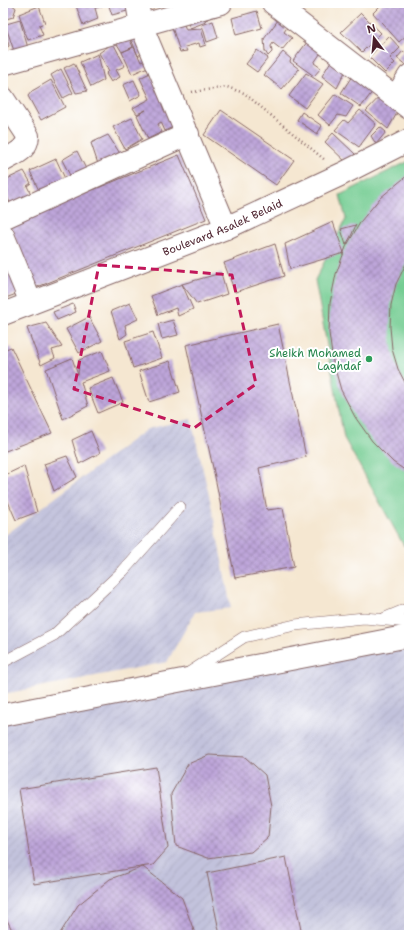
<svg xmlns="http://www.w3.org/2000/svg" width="412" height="938" font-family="'Shantell Sans',sans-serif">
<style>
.industrial{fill:url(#industrial-furrows)}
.green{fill:#73cc92;stroke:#5e765e}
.building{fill:url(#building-cross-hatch)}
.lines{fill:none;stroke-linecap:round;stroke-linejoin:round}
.service-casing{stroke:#866565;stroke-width:12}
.minor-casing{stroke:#866565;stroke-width:24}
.path{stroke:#866565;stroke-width:2.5;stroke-dasharray:1 3;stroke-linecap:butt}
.service{stroke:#fff;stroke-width:11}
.minor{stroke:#fff;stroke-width:22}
.marked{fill:none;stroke:#c2185b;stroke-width:3;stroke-dasharray:8 5;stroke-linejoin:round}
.leisure-dot{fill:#2e9e5b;stroke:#fff;stroke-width:1.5}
.labels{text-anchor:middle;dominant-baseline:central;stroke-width:4;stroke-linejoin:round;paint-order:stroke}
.street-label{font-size:11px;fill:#4a1f2b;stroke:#fff}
.leisure-label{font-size:11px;fill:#27864d;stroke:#fff;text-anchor:end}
</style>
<defs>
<pattern id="industrial-furrows" width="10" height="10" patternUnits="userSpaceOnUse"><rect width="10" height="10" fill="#c2c2dc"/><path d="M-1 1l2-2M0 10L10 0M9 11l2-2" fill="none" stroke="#a8a6bd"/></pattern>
<pattern id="building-cross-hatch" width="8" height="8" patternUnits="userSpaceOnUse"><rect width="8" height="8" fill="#bea6da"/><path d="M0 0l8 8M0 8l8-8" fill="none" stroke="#9c87b1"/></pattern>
</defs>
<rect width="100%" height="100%" fill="#fff"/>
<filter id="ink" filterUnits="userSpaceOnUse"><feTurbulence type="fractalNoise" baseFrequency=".025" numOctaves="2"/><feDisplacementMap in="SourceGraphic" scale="8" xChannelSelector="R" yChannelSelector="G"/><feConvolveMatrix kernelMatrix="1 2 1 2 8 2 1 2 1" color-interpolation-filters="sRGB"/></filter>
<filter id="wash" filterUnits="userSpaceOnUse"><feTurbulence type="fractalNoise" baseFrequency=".012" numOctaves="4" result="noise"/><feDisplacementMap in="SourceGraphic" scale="16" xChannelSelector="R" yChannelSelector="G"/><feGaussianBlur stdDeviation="0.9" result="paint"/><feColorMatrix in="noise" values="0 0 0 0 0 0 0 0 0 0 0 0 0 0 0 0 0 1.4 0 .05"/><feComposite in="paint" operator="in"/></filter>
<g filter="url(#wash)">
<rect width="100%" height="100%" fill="#f5e7d1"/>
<!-- industrial -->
<g class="industrial">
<polygon points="191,419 211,504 231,608 195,612 167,662 3,694 3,537 147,429"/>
<polygon points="409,642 409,935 3,935 3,722"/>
</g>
<!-- green -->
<polygon class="green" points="409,161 409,539 404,546 344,438 315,280 346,219 340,195"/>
<g id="blocks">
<!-- building -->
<g class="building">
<polygon points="3,3 10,3 16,8 13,17 3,20"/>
<polygon points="75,3 101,3 102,6 95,8 98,19 83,25"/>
<polygon points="108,3 129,3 131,10 112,15"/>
<polygon points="383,3 409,3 409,33 399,42 373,13"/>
<polygon points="39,6 45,23 39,25 43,35 28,40 19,14"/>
<polygon points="257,11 262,28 236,35 232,18"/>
<polygon points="361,13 381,33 362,52 341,32"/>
<polygon points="222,14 205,20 206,22 190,28 188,23"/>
<polygon points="281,16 290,23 284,32 292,38 282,50 273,43 271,46 272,52 268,56 265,51 264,39"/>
<polygon points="20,20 28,48 14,51 7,30 3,31 3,25"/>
<polygon points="213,21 218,38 207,42 202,25"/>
<polygon points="183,22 186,30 201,29 206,45 200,47 199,43 185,47 187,51 180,52 171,24"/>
<polygon points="136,30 146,50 138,56 129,34"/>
<polygon points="5,31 9,46 3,50 3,32"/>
<polygon points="128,35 133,47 122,52 115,41"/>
<polygon points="389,36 400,48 390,58 395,63 385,73 369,57"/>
<polygon points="310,38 324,55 320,54 314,63 321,68 314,76 293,61"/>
<polygon points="113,43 125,66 116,70 120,77 111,82 106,74 109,71 99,53"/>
<polygon points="134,47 141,62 147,59 150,66 132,74 122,52"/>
<polygon points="257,50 268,58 257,72 246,64"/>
<polygon points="403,51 409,56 408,67 397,58"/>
<polygon points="283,52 291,59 290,62 299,69 282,89 264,75"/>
<polygon points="98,54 104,80 91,87 80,62"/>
<polygon points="334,56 348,66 337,88 322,76"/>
<polygon points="74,63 87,91 76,93 64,68"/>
<polygon points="61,69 73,93 63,98 51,75"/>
<polygon points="150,73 177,125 165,131 161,122 158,124 162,132 148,139 137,115 146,110 137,114 133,108 150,99 140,78"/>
<polygon points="306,73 323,84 305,108 289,96"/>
<polygon points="354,73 376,87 361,107 341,93"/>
<polygon points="51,80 65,107 41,120 28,96 32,91"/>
<polygon points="134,80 141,95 130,101 123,85"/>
<polygon points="384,92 401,106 388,129 366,111"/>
<polygon points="335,94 353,106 346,117 338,115 330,125 318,115"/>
<polygon points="221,110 294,160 276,185 204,135"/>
<polygon points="360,110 376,124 359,147 335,130 344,120 348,123"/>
<polygon points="302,112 322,126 317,134 297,120"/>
<polygon points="132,118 142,139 125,149 113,127"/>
<polygon points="380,127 386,132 376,144 371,136"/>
<polygon points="333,133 355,154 347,163 325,142"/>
<polygon points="108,135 121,155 98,164 91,143"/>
<polygon points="77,151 88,173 73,181 62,160"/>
<polygon points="179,155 206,219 35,288 9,224"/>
<polygon points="56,159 67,183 41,195 30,171"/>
<polygon points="24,171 31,183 27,186 33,198 13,209 3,188 3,181"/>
<polygon points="409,174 409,258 396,284 391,305 390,327 392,349 398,369 409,390 409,473 393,462 372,441 355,417 341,390 333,362 329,333 330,303 336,274 346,247 361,221 380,198"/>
<polygon points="333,222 344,253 290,269 285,244"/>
<polygon points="356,225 351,236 346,245 341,229"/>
<polygon points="275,244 284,276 235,292 224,263"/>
<polygon points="10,267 19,293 3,299 3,269"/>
<polygon points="221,273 227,294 197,304 182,284 193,309 178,316 176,308 158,315 151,296 182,284"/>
<polygon points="130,303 138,319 125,325 127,334 120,339 111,311"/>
<polygon points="73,304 76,312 57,320 53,312"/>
<polygon points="89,317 102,341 79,353 66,329"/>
<polygon points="173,320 178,335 162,339 158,324"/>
<polygon points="46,323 62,347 52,350 55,358 41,365 27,328"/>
<polygon points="278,324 306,457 259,468 267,510 283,508 294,567 235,578 215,477 186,345"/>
<polygon points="153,332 162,358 133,368 125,341"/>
<polygon points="11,347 52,433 3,452 3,350"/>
<polygon points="102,351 110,371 81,382 88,406 63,419 46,369 72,358 78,375 79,360"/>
<polygon points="170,361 180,392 149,402 139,371"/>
<polygon points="113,378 123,402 98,413 88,388"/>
<polygon points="91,431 100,453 79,464 72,440"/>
<polygon points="67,456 77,477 54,491 44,464"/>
<polygon points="24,466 37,512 16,520 3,490 3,476"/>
<polygon points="209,755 245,757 265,775 271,806 268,837 251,852 208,858 176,846 171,794 188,764"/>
<polygon points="156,767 168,848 153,865 34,884 19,789"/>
<polygon points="286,857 302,935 220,935 207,873"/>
<polygon points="143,867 182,898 194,931 194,935 59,935 78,905 110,879"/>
<polygon points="3,912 12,930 13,935 3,935"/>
</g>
</g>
</g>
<g filter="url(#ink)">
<use href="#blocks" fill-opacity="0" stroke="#866565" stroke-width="1"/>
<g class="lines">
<defs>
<g id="service">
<polyline points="385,618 409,608"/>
<polyline points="3,662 54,635 123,571 180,507"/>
<polyline points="187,674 244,637 295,625 364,618 409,622"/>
</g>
<g id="minor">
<polyline points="137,3 141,25 226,228"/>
<polyline points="273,3 409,108"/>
<polyline points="3,64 221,3"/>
<polyline points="396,97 409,76"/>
<path d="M 3,98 L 28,136 C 27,151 14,154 3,161"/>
<polyline points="3,218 188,134"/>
<polyline points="3,235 31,303"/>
<path id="s1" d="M 3,314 L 226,228 L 342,174 L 409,140"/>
<polyline points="3,715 409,636"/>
</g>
</defs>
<!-- service casing -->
<use href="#service" class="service-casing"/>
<!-- minor casing -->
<use href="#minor" class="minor-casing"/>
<!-- path -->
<polyline class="path" points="192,92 227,87 244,93 325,160"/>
<!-- service -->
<use href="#service" class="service"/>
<!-- minor -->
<use href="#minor" class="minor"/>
</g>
</g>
<!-- marked area -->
<path class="marked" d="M 99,265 L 232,275 L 256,384 L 194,428 L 74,389 Z"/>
<!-- markers -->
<circle class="leisure-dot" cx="369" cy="359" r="4"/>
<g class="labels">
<!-- street labels -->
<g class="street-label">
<text stroke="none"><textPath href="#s1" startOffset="236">Boulevard Asalek Belaid</textPath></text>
</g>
<!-- leisure labels -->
<g class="leisure-label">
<text x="361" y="353">Sheikh Mohamed<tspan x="361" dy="13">Laghdaf</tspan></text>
</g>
</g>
<!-- margin -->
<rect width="412" height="938" fill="none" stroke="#fff" stroke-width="16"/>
<!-- north arrow -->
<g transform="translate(374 38) rotate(344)" stroke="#ffffff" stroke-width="3" paint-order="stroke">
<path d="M0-3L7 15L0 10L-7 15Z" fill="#4a1f2b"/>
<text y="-6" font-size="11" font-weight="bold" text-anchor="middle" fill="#4a1f2b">N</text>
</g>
</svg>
